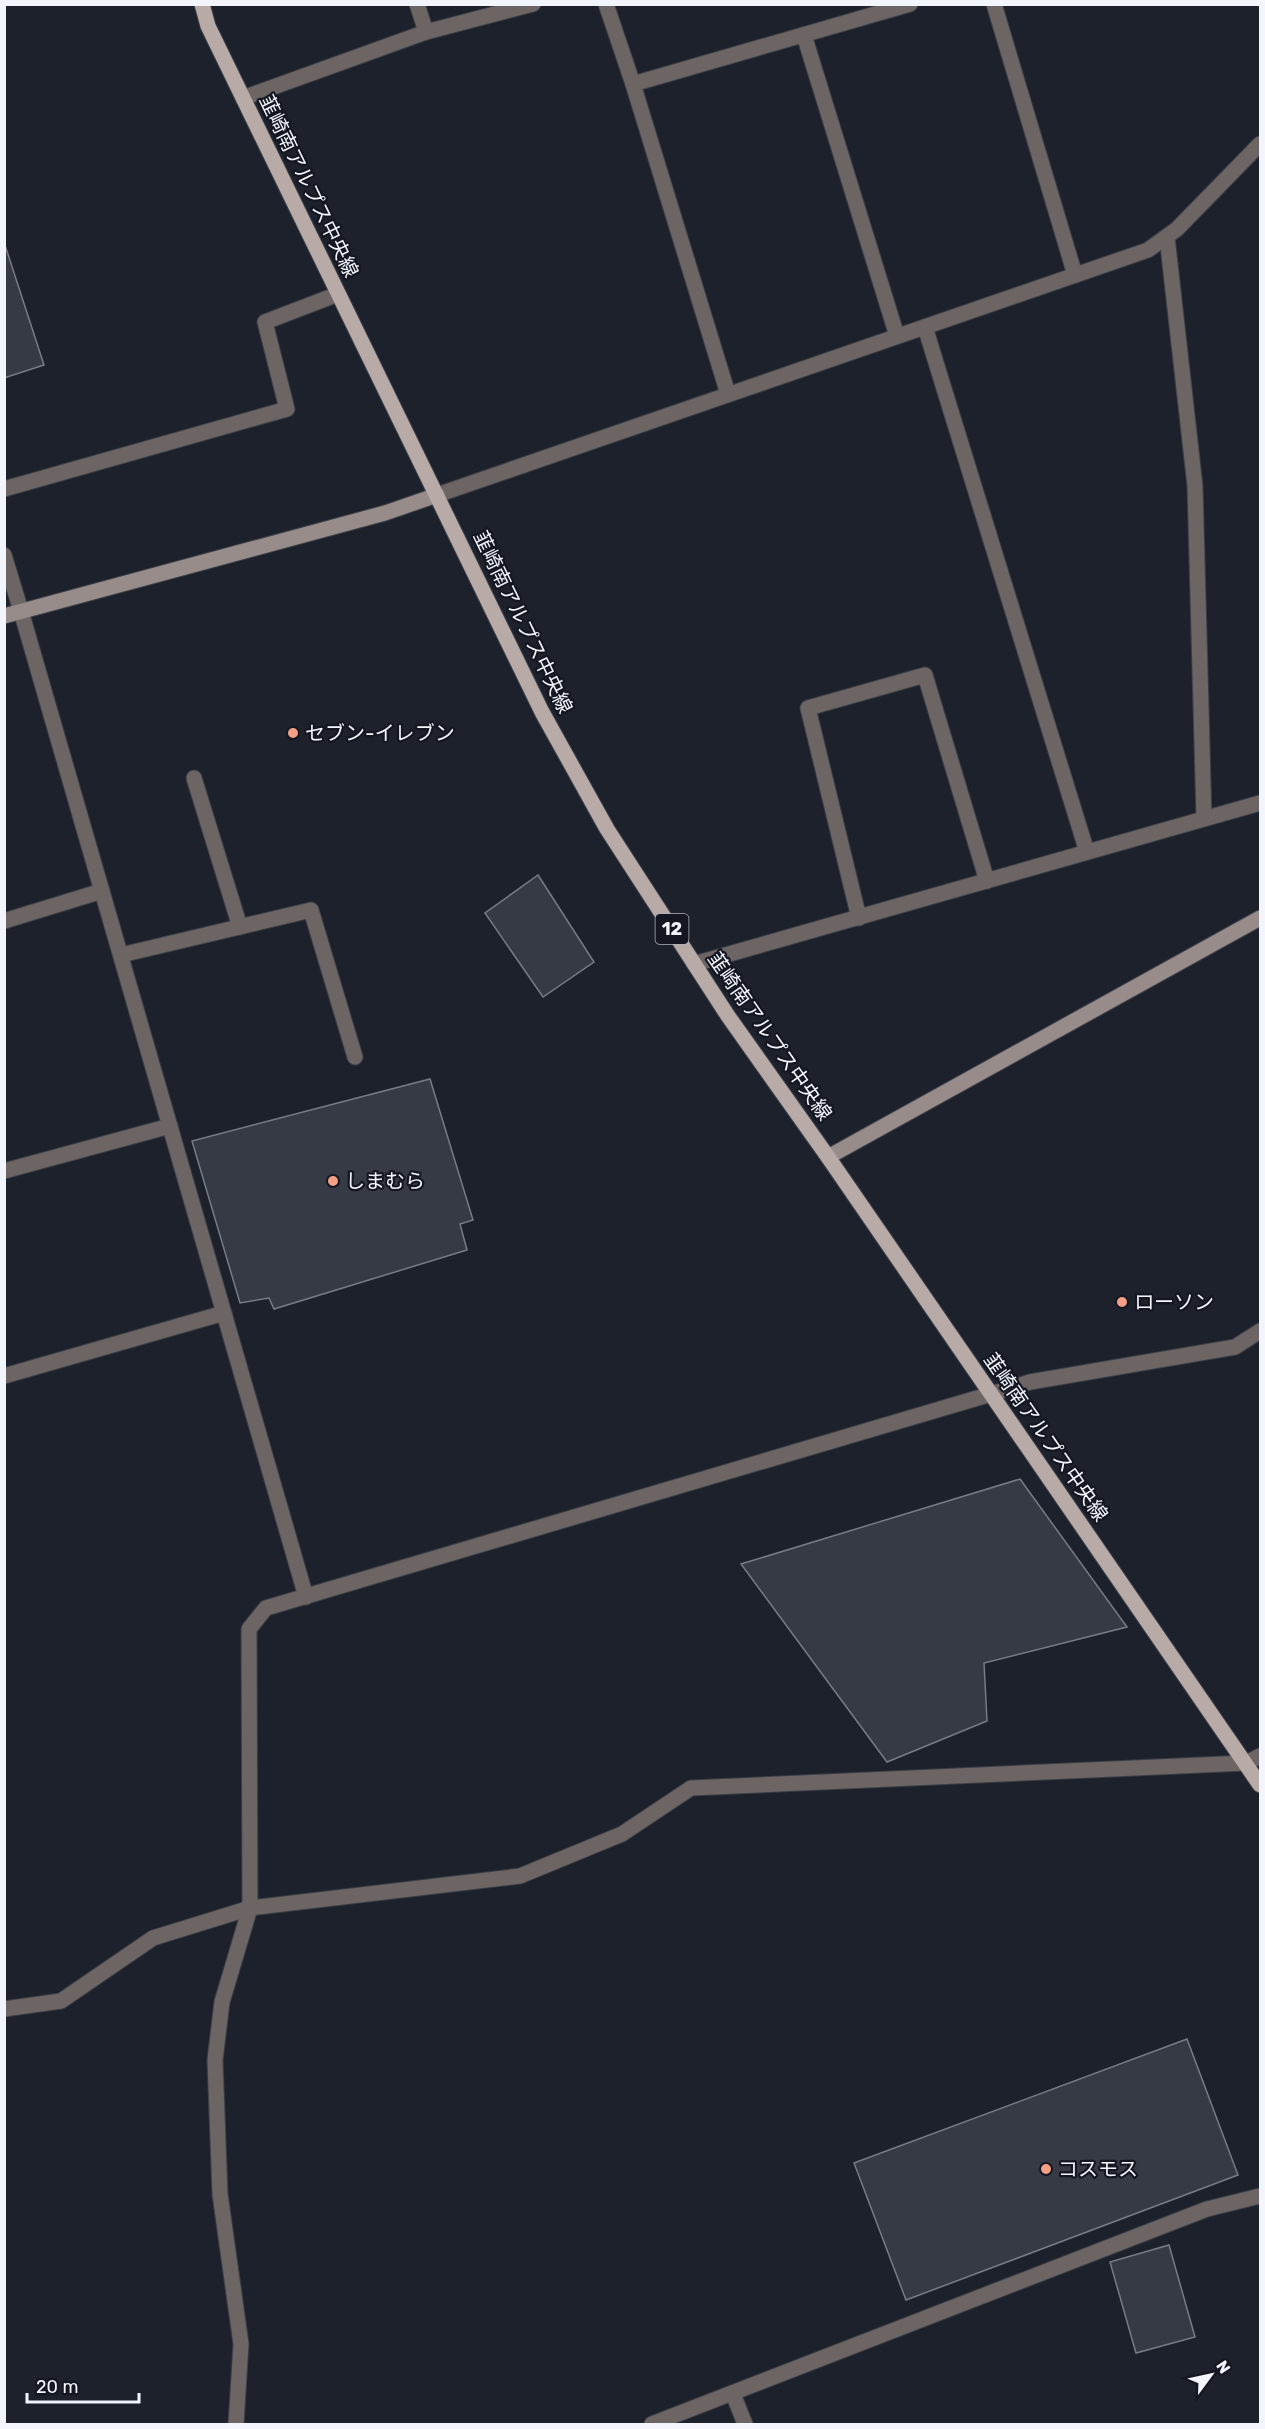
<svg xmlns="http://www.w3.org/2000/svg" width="1265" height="2429" font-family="Rubik,'Noto Sans JP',sans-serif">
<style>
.building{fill:#363a45;stroke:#777c88;stroke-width:1.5}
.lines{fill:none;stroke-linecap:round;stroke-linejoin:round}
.lane-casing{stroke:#3b3f48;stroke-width:17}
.street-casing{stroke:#3b3f48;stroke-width:17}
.secondary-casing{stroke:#3b3f48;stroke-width:17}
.primary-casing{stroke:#3b3f48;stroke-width:17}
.lane{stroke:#6c6563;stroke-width:15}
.street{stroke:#6c6563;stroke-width:15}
.secondary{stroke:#978c89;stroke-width:15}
.primary{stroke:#b8aaa6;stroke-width:15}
.poi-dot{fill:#f39f85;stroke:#141721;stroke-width:2}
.labels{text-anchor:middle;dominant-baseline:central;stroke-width:4.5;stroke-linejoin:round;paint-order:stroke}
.shield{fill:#141721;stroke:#afb2ba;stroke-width:1.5}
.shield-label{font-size:18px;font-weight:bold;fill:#f2f5fc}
.street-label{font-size:20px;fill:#f2f5fc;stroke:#141721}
.poi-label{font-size:20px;fill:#f2f5fc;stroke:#141721;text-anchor:start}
</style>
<rect width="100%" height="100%" fill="#1d212b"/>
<!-- building -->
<g class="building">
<polygon points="4,242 44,365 4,378"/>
<polygon points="538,875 594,962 543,997 485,913"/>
<polygon points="430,1079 473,1220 460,1224 467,1250 274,1309 269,1298 240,1303 192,1141"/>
<polygon points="1020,1479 1127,1627 984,1663 987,1721 887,1762 741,1564"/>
<polygon points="1187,2039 1238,2175 906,2300 854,2163"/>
<polygon points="1169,2245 1195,2337 1136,2353 1110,2262"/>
</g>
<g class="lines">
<defs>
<g id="lane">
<polyline points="606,4 633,84"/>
<polyline points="994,4 1075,275"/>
<polyline points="804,35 897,336"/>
<polyline points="1167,237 1195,486 1204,818"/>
<polyline points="925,327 1087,852"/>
<polyline points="728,394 633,84 910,4"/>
<polyline points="4,489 287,409 265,322 338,294"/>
<polyline points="4,555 21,611"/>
<polyline points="859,918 808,708 925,675 987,881"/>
<polyline points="4,921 102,891"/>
<polyline points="4,1376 224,1313"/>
<polyline points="991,1394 1030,1382 1235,1347 1260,1331"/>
<polyline points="1246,1763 1260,1756"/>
<polyline points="733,2394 745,2424"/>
</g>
<g id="street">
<polyline points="417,4 426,32 533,4"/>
<polyline points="243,98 426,32"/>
<polyline points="437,495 1148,250 1177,229 1260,144"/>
<polyline points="21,611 306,1597"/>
<polyline points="194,778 240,927"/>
<polyline points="121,955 311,910 355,1057"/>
<polyline points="694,964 1260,803"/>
<polyline points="4,1171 170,1126"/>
<polyline points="4,2009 61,2001 153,1938 250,1908 520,1876 622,1834 691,1788 1246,1763"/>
<polyline points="236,2424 241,2344 220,2194 215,2060 222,2002 250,1908 249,1629 266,1608 991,1394"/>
<polyline points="652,2424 1207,2209 1260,2196"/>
</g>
<g id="secondary">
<polyline points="4,616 385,513 437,495"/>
<polyline points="828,1157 1260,918"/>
</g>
<polyline id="primary" points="202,4 208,26 542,712 607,829 728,1016 828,1157 1260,1785"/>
</defs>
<!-- lane casing -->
<use href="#lane" class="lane-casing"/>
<!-- street casing -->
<use href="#street" class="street-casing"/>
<!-- secondary casing -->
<use href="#secondary" class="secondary-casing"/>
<!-- primary casing -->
<use href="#primary" class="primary-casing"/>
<!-- lane -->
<use href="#lane" class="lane"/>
<!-- street -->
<use href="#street" class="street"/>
<!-- secondary -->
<use href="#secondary" class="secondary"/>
<!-- primary -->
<use href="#primary" class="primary"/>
</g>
<!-- markers -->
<g class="poi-dot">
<circle cx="293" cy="733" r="6"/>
<circle cx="333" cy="1181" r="6"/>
<circle cx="1122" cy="1302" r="6"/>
<circle cx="1046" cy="2169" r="6"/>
</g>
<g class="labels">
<!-- shield labels -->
<rect class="shield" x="655.5" y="914" width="33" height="30" rx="4.5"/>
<g class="shield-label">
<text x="672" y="929">12</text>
</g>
<!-- street labels -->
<g class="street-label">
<text transform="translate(309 186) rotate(64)">韮崎南アルプス中央線</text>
<text transform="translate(523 622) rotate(64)">韮崎南アルプス中央線</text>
<text transform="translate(770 1036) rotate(55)">韮崎南アルプス中央線</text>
<text transform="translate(1046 1437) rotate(55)">韮崎南アルプス中央線</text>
</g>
<!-- poi labels -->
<g class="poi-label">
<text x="305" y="733">セブン-イレブン</text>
<text x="345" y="1181">しまむら</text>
<text x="1134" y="1302">ローソン</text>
<text x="1058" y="2169">コスモス</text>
</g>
</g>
<!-- border -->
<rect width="1265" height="2429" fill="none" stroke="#f2f5fc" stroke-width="12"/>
<!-- north arrow -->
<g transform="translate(1211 2375) rotate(57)" stroke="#141721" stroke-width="4.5" paint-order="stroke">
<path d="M0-4.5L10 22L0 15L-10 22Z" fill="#f2f5fc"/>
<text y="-9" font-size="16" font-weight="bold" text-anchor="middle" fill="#f2f5fc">N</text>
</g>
<!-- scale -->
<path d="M27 2393v9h112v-9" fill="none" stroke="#f2f5fc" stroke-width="3"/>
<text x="36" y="2393" font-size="18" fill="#f2f5fc" stroke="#141721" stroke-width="4.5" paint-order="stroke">20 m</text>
</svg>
